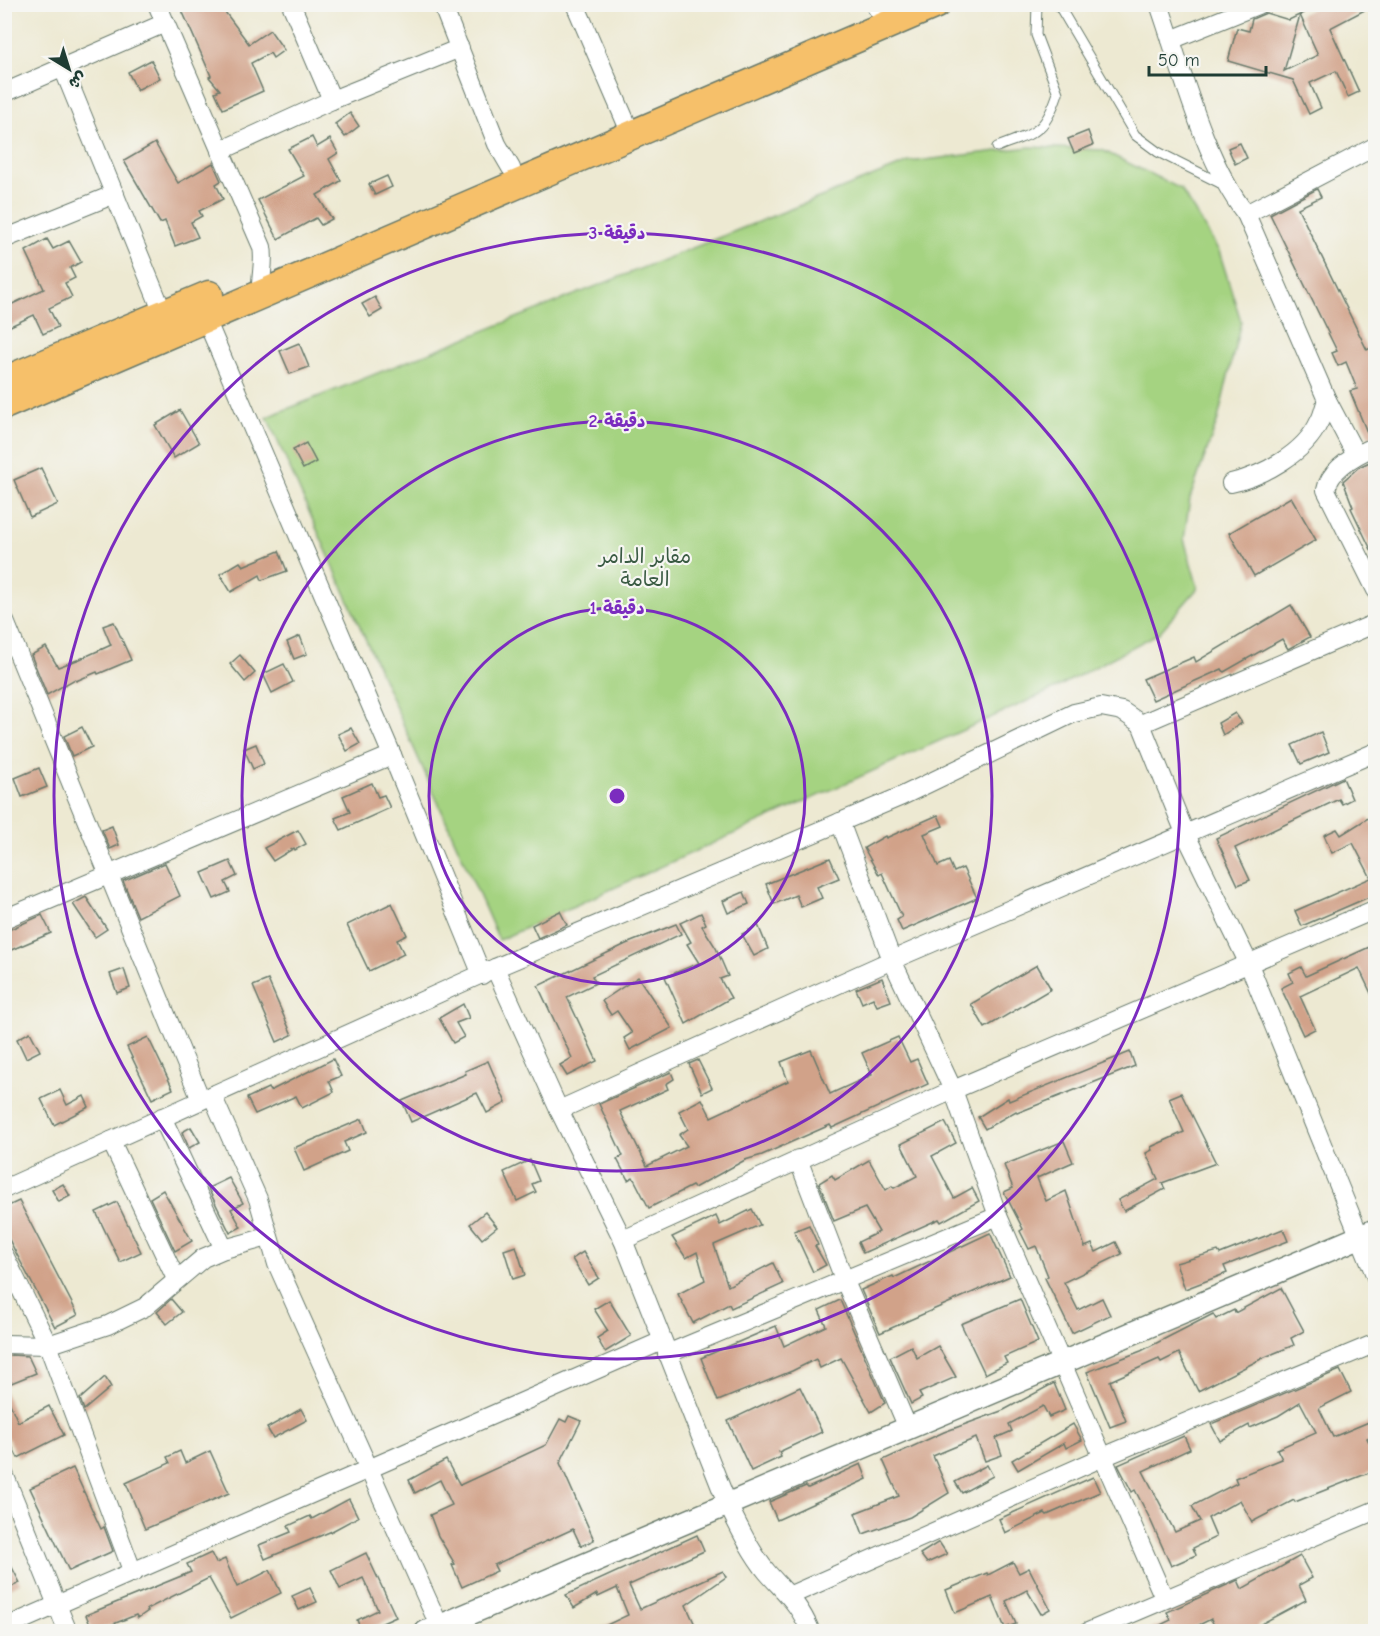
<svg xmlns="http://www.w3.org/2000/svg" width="1380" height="1636" font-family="'Comic Neue','Playpen Sans Arabic',sans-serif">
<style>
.green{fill:#a5d381;stroke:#62885a;stroke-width:1.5}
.building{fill:#d1a289;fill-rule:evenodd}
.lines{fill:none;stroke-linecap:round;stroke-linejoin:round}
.service-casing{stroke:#67796b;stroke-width:11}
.minor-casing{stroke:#67796b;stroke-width:20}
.tertiary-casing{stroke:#67796b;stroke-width:25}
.primary-casing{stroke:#67796b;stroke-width:31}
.service{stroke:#fff;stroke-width:9}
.minor{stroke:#fff;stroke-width:18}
.tertiary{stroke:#fff;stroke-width:22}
.primary{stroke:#f6c06b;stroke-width:28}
.ring{fill:none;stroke:#7b2cbf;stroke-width:3}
.labels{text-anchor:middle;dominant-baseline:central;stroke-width:4.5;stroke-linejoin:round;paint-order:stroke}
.park-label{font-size:20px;fill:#3a5b43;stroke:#f6f6f2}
.centre{fill:#7b2cbf;stroke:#f6f6f2;stroke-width:3}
.ring-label{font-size:18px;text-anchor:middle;font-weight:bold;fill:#7b2cbf;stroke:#f6f6f2;stroke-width:4.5;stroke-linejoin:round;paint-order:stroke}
</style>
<rect width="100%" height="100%" fill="#f6f6f2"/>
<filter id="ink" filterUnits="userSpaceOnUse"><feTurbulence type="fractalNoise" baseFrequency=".0167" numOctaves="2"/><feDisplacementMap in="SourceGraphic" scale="12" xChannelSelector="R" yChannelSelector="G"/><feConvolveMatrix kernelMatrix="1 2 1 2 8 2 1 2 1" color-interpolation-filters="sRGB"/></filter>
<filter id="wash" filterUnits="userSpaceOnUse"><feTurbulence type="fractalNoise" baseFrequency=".008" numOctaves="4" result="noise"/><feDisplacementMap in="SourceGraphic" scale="24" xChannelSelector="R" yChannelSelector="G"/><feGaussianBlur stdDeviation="1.35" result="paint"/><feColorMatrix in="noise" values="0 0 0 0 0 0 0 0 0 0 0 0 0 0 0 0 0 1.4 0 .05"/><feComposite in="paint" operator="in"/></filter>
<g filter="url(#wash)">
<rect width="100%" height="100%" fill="#ede9d2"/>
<!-- green -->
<polygon class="green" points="1030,147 1102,150 1181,189 1219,251 1241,321 1218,419 1190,498 1184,539 1198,588 1159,633 1054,689 499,940 267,417 909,162"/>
<g id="blocks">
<!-- building -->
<g class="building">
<polygon points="189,4 219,4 249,44 270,30 284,50 273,58 270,53 251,63 263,91 223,109 215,92 220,90 209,77 211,76 181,8"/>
<path d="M 1322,4 L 1376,4 L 1330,28 L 1359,92 L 1348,97 L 1336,71 L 1310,83 L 1321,108 L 1309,114 L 1293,80 L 1228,61 L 1237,28 L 1249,31 L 1252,19 L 1266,13 L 1289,20 ZM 1300,15 L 1318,55 L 1284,71 Z"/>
<polygon points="151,60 160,78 137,90 128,72"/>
<polygon points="350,113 359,126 345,137 335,124"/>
<polygon points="1088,131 1093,145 1074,153 1068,139"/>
<polygon points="312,137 317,147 330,139 338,153 329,159 341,181 317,195 332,219 321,225 316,218 278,239 258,200 304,176 288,149"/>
<polygon points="155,143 178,183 213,163 221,181 216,184 223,199 199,211 202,216 191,222 198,237 175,246 165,221 160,223 124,161"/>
<polygon points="1240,143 1247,158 1235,164 1228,148"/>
<polygon points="387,176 392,187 375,195 369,184"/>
<polygon points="1317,189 1321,197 1298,208 1367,350 1376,345 1376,435 1369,437 1350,391 1357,389 1346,362 1338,366 1332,353 1337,351 1270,214"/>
<polygon points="47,239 53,249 69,241 81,262 70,268 75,278 65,283 72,297 49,308 58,327 43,334 34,315 4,329 4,308 44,289 26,251"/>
<polygon points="375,297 382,310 370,317 362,304"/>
<polygon points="299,343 309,367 290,374 280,351"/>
<polygon points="180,410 199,443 174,458 155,425"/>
<polygon points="306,443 316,462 303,469 293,450"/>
<polygon points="1376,459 1376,560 1351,508 1353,507 1343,481 1359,467"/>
<polygon points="41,468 58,504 30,517 14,480"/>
<polygon points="1291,497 1316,540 1254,576 1229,533"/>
<polygon points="279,551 287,571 262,580 260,575 231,592 220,574 240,562 243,566"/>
<polygon points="1291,605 1310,637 1288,649 1282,639 1224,672 1222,669 1153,700 1143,679 1194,657 1196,662"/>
<polygon points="114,622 131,660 98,674 97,672 76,681 75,679 47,695 31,655 46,647 58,667 80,659 111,645 103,626"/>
<polygon points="300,636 307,654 294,659 287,642"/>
<polygon points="240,655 255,673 245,682 230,664"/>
<polygon points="284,664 293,682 272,693 263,674"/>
<polygon points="1235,713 1242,723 1223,735 1218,723"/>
<polygon points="82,727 92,747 72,756 64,736"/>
<polygon points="351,728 360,744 347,751 338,734"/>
<polygon points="1321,732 1329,752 1301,764 1292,745"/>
<polygon points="256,744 264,764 253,769 244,749"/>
<polygon points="39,768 47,787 22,797 15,778"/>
<polygon points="1343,778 1352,799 1342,804 1339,799 1235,848 1250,880 1238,885 1216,838"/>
<polygon points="372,783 378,797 384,795 390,808 341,830 335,818 350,812 343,796"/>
<polygon points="938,815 943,826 924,834 938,866 949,861 954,872 963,868 977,898 902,931 897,920 902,917 882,873 879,875 864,848 885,836 886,838"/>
<polygon points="1368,818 1376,829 1376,894 1302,926 1295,911 1371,878 1353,843 1332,853 1324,835 1337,829 1341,835"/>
<polygon points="112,826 119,845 110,849 102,830"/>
<polygon points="298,830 306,844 295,850 294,848 273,861 264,848"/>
<polygon points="830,858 839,878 817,887 822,898 801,907 796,895 774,904 766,884"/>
<polygon points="230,861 237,876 225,882 230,892 214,899 202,873"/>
<polygon points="165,863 180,896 138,917 123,881"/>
<polygon points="744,892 749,904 728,913 723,901"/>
<polygon points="86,897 107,929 95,937 73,904"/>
<polygon points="392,903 407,935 397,940 404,954 369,971 347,925"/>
<polygon points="560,911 567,925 538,938 532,925"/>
<polygon points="701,913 706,924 702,926 716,948 728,976 720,979 731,998 686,1024 665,977 699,963 687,944 691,942 680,923"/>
<polygon points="42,915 51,933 4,953 4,932"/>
<polygon points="676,924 681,934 592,976 596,983 567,997 597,1061 567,1076 560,1065 572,1058 538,986 626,944"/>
<polygon points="758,925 768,949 754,956 742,934"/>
<polygon points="1376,944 1376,1004 1359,968 1300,996 1315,1029 1303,1035 1281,988 1293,982 1289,973 1301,967 1306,976"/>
<polygon points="1037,965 1051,989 985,1028 971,1004"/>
<polygon points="124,969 130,988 117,993 110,974"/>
<polygon points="638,977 672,1028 630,1050 624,1038 632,1033 617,1011 611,1015 602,1001"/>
<polygon points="882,978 891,1001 877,1006 873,998 862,1003 856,989"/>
<polygon points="268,980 292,1035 277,1042 253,986"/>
<polygon points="463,1004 469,1018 456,1023 464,1037 453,1043 439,1018"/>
<polygon points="30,1032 40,1051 26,1058 17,1039"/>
<polygon points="148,1037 173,1089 152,1099 127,1047"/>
<polygon points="898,1037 910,1062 917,1059 928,1084 832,1128 830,1125 762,1155 745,1160 694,1188 692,1186 649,1208 633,1177 628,1180 617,1159 623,1156 599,1104 671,1072 674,1079 666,1084 668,1089 620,1111 647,1166 687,1146 679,1135 688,1129 679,1111 702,1099 711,1117 788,1081 781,1062 811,1050 830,1094 872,1075 862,1053"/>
<polygon points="1130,1052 1135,1066 1017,1113 1016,1111 985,1129 978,1117 1008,1098 1009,1101"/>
<polygon points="333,1059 341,1076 329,1081 334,1092 302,1108 296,1096 255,1114 247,1098 268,1088 270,1091"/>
<polygon points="698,1060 712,1088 702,1093 689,1064"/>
<polygon points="488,1061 506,1103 487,1113 477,1093 411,1122 402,1101 466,1074 465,1071"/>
<polygon points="60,1090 67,1105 84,1096 89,1107 54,1125 41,1099"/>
<polygon points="1181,1093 1216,1163 1162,1183 1165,1189 1124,1211 1118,1200 1158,1179 1146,1153 1152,1150 1151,1147 1184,1132 1169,1098"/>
<polygon points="362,1119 367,1132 344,1142 348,1151 304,1171 294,1148"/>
<polygon points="945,1122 956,1143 932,1156 954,1198 972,1188 979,1201 941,1222 939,1219 863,1253 858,1242 879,1232 865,1208 834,1221 819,1183 832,1175 835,1180 869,1160 886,1190 892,1186 894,1188 917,1176 901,1144"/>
<polygon points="191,1127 200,1142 189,1148 182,1132"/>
<polygon points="1064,1141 1073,1162 1037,1178 1046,1201 1066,1191 1085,1247 1092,1244 1096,1252 1116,1242 1122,1254 1064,1282 1078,1310 1102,1298 1110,1315 1072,1333 1045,1278 1048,1276 1036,1246 1029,1249 1020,1231 1023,1229 1004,1192 1013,1188 1004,1165"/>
<polygon points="530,1160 539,1181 532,1184 536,1192 517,1201 504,1172"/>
<polygon points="229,1178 243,1203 231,1209 241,1227 230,1233 208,1188"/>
<polygon points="63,1184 70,1196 59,1202 52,1190"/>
<polygon points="163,1190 192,1241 175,1251 150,1198"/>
<polygon points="19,1201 78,1315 55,1327 4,1230 4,1208"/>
<polygon points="117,1202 141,1252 120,1262 96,1212"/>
<polygon points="752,1209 760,1225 714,1245 728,1286 773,1263 783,1284 731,1308 729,1304 693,1323 678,1294 705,1280 697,1252 686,1258 672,1237 716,1216 720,1225"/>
<polygon points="485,1212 497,1227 482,1239 470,1224"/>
<polygon points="809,1225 818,1245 815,1246 826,1265 813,1272 794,1231"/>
<polygon points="1283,1229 1288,1241 1224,1266 1227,1273 1185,1289 1176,1263 1218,1251 1220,1254"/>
<polygon points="990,1233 1010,1276 880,1333 861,1290 893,1276 894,1278"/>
<polygon points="516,1246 525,1275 513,1279 504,1250"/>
<polygon points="583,1252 599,1278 588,1285 572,1259"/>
<polygon points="1281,1288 1304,1331 1291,1338 1294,1345 1265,1357 1198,1391 1179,1353 1161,1362 1159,1359 1110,1381 1126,1421 1110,1427 1087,1372 1141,1351 1213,1314 1216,1319 1234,1310 1235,1313"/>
<polygon points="171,1299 182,1312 167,1324 157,1312"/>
<polygon points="1020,1299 1038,1342 1004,1357 1007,1363 985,1374 961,1324"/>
<polygon points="609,1300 631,1336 605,1352 597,1338 608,1331 594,1309"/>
<polygon points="840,1300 885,1403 871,1412 841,1358 820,1368 816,1359 792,1371 718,1401 701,1358 776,1326 784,1346 826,1326 819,1310"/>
<polygon points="911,1346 917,1358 938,1346 956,1377 919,1393 922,1398 911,1404 890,1357"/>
<polygon points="11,1355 28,1356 36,1373 4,1386 4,1358"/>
<polygon points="1340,1370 1351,1392 1319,1408 1333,1437 1376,1419 1376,1434 1367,1438 1376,1456 1376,1470 1295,1502 1294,1500 1252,1522 1240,1500 1208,1518 1216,1537 1193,1548 1196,1555 1171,1566 1150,1519 1135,1490 1132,1492 1118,1465 1184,1436 1190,1449 1143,1471 1175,1532 1200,1521 1192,1506 1237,1483 1235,1478 1282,1459 1277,1449 1316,1432 1300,1402 1278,1416 1250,1428 1249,1425 1220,1441 1211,1424"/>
<polygon points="105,1377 111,1387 84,1410 80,1399"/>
<polygon points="1054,1383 1065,1410 1049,1417 1043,1406 1009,1424 1012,1431 996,1438 1002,1455 985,1461 976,1438 933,1456 949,1493 910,1517 863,1534 855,1513 899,1496 883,1460 944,1432 1004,1410"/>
<polygon points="800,1387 822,1432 779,1452 781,1457 751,1471 728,1421"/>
<polygon points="4,1390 18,1422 49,1406 64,1435 18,1458 4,1431"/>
<polygon points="301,1409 307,1420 273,1438 267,1428"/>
<polygon points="569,1416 581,1421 560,1463 594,1540 581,1546 573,1529 494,1565 497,1571 462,1587 452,1565 455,1564 438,1536 430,1515 452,1505 440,1480 415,1493 409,1480 446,1460 460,1485 546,1445 560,1419 566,1422"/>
<polygon points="1073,1424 1082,1440 1066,1448 1064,1443 1018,1470 1012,1460"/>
<polygon points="180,1451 185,1463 210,1451 229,1493 145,1529 126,1483 170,1463 167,1457"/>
<polygon points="861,1464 867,1479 777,1520 769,1502 806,1486 808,1488"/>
<polygon points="987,1465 993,1476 962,1493 955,1482"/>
<polygon points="73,1468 101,1529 104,1527 113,1551 69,1571 30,1488"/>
<polygon points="1093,1477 1100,1492 1047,1515 1045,1513 1005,1533 999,1519"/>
<polygon points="349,1499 358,1517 332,1531 265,1559 259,1545 291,1532 288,1526 310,1516 312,1519"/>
<polygon points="697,1535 704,1551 629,1585 640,1609 723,1571 726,1577 686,1605 696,1627 687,1632 592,1632 628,1615 617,1588 598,1597 597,1594 574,1608 566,1595"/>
<polygon points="939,1542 947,1554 927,1563 920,1554"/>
<polygon points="4,1552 20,1583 9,1588 4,1579"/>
<polygon points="211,1553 216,1563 225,1559 237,1587 270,1570 281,1593 231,1618 209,1578 147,1609 148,1611 138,1618 136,1615 93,1632 86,1615 191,1572 187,1564"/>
<polygon points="366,1553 396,1617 362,1632 357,1620 378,1610 363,1578 340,1589 331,1570"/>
<polygon points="1300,1556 1312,1578 1299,1585 1306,1600 1257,1626 1259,1632 1217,1632 1211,1619 1185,1632 1146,1632 1171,1620 1167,1612 1238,1580 1242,1589"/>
<polygon points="1013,1562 1019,1573 1029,1568 1050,1609 1041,1614 1027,1590 1006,1601 1016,1624 1005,1628 992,1597 955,1613 946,1590 987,1573 988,1575"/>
<polygon points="310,1588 317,1602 299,1610 292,1596"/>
</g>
</g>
</g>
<g filter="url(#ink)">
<use href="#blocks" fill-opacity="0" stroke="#67796b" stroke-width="1.5"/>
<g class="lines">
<defs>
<g id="service">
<polyline points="1058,4 1135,135 1158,152 1226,186"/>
<path d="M 997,147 C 1035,132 1044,135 1058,93 L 1036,35 L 1037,4"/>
</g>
<g id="minor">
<path d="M 157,4 L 262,247 C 265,263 260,277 261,293"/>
<polyline points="291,4 332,100"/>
<polyline points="442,4 497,144 511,168"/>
<polyline points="575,4 631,134"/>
<polyline points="874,4 880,12"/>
<path d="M 1159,4 C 1182,70 1204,160 1246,214 L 1327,400 L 1356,455"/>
<polyline points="1171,40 1260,4"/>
<polyline points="63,68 163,313"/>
<polyline points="4,93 165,23"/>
<polyline points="220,151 332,100 460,48"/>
<polyline points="1246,214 1376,146"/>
<polyline points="4,239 115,194"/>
<polyline points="205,317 392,755 482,975"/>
<path d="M 1376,446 C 1357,454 1330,468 1326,490 L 1376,590"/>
<path d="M 1231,483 C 1263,476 1305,453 1319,422 C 1323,416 1324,407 1327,400"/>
<polyline points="4,619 201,1100"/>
<polyline points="1141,724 1376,623"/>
<polyline points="840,822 892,960 953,1090 998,1216 1164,1598"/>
<polyline points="4,919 392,755"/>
<path d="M 495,968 L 559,1110 L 623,1240 L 727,1503 C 739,1527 750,1551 767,1572 C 787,1595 798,1602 811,1632"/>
<polyline points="212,1095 258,1199 277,1264 442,1632"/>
<polyline points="559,1110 892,960 1376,752"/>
<polyline points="162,1117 224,1249"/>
<polyline points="111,1141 176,1279"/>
<polyline points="798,1159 844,1279 908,1428"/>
<polyline points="4,1189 495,968 902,796 1074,713 1101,707 1122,711 1141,724 1185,833 1248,962 1376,1277"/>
<polyline points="623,1240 953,1090 1376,909"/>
<polyline points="4,1255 48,1345 133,1573"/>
<polyline points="4,1344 48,1345 108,1325 145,1307 203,1258 224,1249 268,1237"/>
<polyline points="667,1354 998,1216"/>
<polyline points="4,1474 68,1632"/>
<polyline points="791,1595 1103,1457 1376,1343"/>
<polyline points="4,1628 662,1341"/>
<polyline points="1088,1632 1376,1510"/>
</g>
<polyline id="tertiary" points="426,1632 1376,1230"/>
<g id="primary">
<polyline points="4,381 209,295"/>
<polyline points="4,405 936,4"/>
</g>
</defs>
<!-- service casing -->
<use href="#service" class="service-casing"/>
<!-- minor casing -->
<use href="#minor" class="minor-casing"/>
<!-- tertiary casing -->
<use href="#tertiary" class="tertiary-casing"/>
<!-- primary casing -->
<use href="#primary" class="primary-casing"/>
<!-- service -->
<use href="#service" class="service"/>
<!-- minor -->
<use href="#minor" class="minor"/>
<!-- tertiary -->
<use href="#tertiary" class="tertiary"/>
<!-- primary -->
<use href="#primary" class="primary"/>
</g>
</g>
<!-- distance rings -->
<g class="ring">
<circle cx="617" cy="796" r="188"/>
<circle cx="617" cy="796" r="375"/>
<circle cx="617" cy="796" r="563"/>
</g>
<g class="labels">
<!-- park labels -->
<g class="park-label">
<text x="645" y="556">مقابر الدامر<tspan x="645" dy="23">العامة</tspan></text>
</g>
</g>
<circle cx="617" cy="796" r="9" class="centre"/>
<g class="ring-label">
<text x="617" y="239">3 دقيقة</text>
<text x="617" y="427">2 دقيقة</text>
<text x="617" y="614">1 دقيقة</text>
</g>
<!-- margin -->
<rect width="1380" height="1636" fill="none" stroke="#f6f6f2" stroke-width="24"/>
<!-- north arrow -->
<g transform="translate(69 69) rotate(142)" stroke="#f6f6f2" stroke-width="4.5" paint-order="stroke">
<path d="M0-4.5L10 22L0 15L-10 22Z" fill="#1f3d34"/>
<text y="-9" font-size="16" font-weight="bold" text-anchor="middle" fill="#1f3d34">ش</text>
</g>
<!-- scale -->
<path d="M1149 66v9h117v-9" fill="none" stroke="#1f3d34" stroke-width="3"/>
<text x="1158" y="66" font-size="18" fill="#1f3d34" stroke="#f6f6f2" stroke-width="4.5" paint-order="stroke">50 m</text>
</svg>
